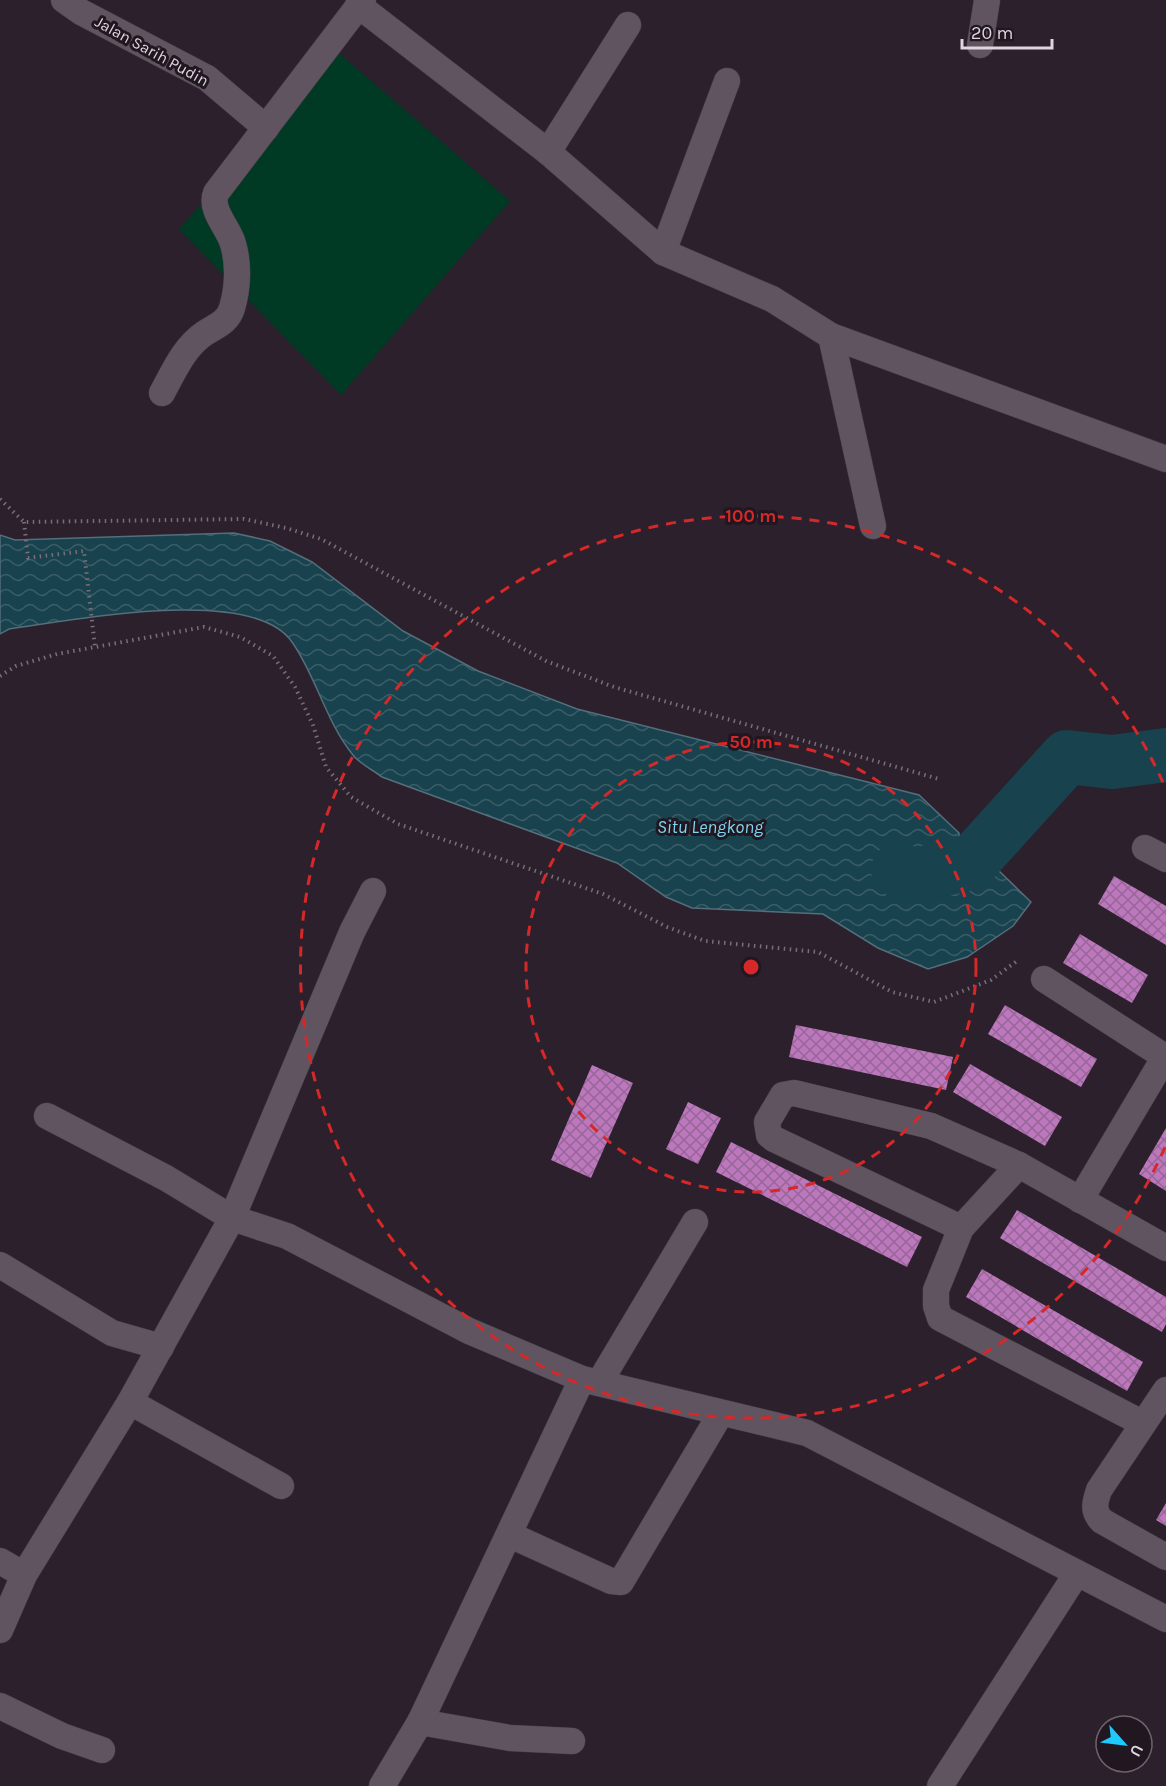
<svg xmlns="http://www.w3.org/2000/svg" width="1166" height="1786" font-family="Karla,sans-serif">
<style>
.pitch{fill:#003a24}
.water{fill:url(#water-waves);stroke:#546e7a;stroke-width:1.5}
.lines{fill:none;stroke-linecap:round;stroke-linejoin:round}
.river{stroke:#19424f;stroke-width:54}
.building{fill:url(#building-cross-hatch)}
.minor-casing{stroke:#433b43;stroke-width:27}
.path{stroke:#786f78;stroke-width:4;stroke-dasharray:1.5 4.5;stroke-linecap:butt}
.minor{stroke:#605460;stroke-width:26}
.ring{fill:none;stroke:#d62828;stroke-width:3;stroke-dasharray:10 8}
.labels{text-anchor:middle;dominant-baseline:central;stroke-width:6;stroke-linejoin:round;paint-order:stroke}
.street-label{font-size:16px;fill:#ddd6dd;stroke:#211721}
.water-label{font-size:18px;font-style:italic;fill:#7ed6f2;stroke:#211721}
.centre{fill:#d62828;stroke:#211721;stroke-width:3}
.ring-label{font-size:18px;text-anchor:middle;font-weight:bold;fill:#d62828;stroke:#211721;stroke-width:6;stroke-linejoin:round;paint-order:stroke}
</style>
<defs>
<pattern id="water-waves" width="16" height="10" patternUnits="userSpaceOnUse" patternTransform="scale(1.5)"><rect width="16" height="10" fill="#19424f"/><path d="M0 5q4-4 8 0t8 0" fill="none" stroke="#3a5d68"/></pattern>
<pattern id="building-cross-hatch" width="8" height="8" patternUnits="userSpaceOnUse" patternTransform="scale(1.5)"><rect width="8" height="8" fill="#bc77bd"/><path d="M0 0l8 8M0 8l8-8" fill="none" stroke="#976698"/></pattern>
</defs>
<rect width="100%" height="100%" fill="#2b202b"/>
<!-- pitch -->
<polygon class="pitch" points="339,53 510,201 341,395 179,229"/>
<!-- water -->
<path class="water" d="M 234,533 L 270,541 L 312,562 L 403,631 L 478,671 L 577,709 L 919,795 L 959,833 C 959,855 968,861 986,872 L 998,870 L 1031,902 L 1013,926 L 967,957 L 928,969 L 878,948 L 823,914 L 692,908 L 666,897 L 617,863 L 382,777 C 373,770 360,764 353,755 C 326,722 316,676 292,642 C 252,584 70,621 9,629 L 0,634 L 0,535 L 15,540 Z"/>
<g class="lines">
<!-- river -->
<polyline class="river" points="898,870 916,875 971,863 1067,757 1112,762 1166,755"/>
</g>
<!-- building -->
<g class="building">
<polygon points="1114,876 1166,906 1166,945 1098,904"/>
<polygon points="1080,934 1148,975 1132,1003 1063,963"/>
<polygon points="1005,1005 1097,1059 1081,1087 988,1034"/>
<polygon points="796,1025 953,1057 946,1090 789,1057"/>
<polygon points="970,1064 1062,1117 1045,1146 953,1092"/>
<polygon points="592,1065 633,1083 591,1178 551,1160"/>
<polygon points="688,1102 721,1118 698,1164 666,1149"/>
<polygon points="1166,1128 1166,1191 1139,1174"/>
<polygon points="731,1142 922,1237 907,1267 716,1172"/>
<polygon points="1017,1210 1166,1297 1166,1324 1162,1332 1000,1238"/>
<polygon points="982,1269 1143,1362 1127,1391 966,1297"/>
<polygon points="1166,1503 1166,1526 1156,1520"/>
</g>
<g class="lines">
<defs>
<g id="minor">
<polyline points="64,0 81,12 207,78 266,128"/>
<polyline points="358,5 548,152 663,252 772,299 831,336 1166,459"/>
<polyline points="980,45 987,0"/>
<polyline points="548,152 628,25"/>
<polyline points="663,252 727,81"/>
<polyline points="831,336 873,526"/>
<path d="M 162,393 C 174,371 184,347 205,333 C 216,326 228,322 232,308 C 238,288 239,264 233,244 C 229,228 209,210 216,193 L 363,0"/>
<polyline points="1145,848 1166,859"/>
<polyline points="1044,979 1165,1057"/>
<polyline points="47,1116 166,1178 232,1218 287,1236 469,1331 582,1379 807,1433 1166,1619"/>
<polyline points="1019,1165 961,1228 936,1290 936,1306 940,1318 1142,1423"/>
<polyline points="1080,1200 1166,1055"/>
<polyline points="961,1228 774,1139 769,1135 767,1122 783,1095 794,1093 931,1126 1019,1165 1166,1248"/>
<polyline points="0,1265 112,1333 161,1347"/>
<polyline points="599,1383 695,1222"/>
<path d="M 1166,1390 L 1099,1490 C 1095,1502 1092,1511 1102,1521 L 1166,1557"/>
<polyline points="130,1402 281,1486"/>
<polyline points="510,1535 611,1581 621,1582 721,1413"/>
<polyline points="0,1561 24,1575"/>
<polyline points="0,1630 24,1575 130,1402 232,1218 352,932 373,891"/>
<polyline points="0,1706 62,1736 102,1750"/>
<polyline points="420,1722 510,1738 572,1741"/>
<polyline points="382,1786 420,1722 582,1379"/>
<polyline points="940,1786 1077,1573"/>
</g>
</defs>
<!-- minor casing -->
<use href="#minor" class="minor-casing"/>
<!-- path -->
<g class="path">
<polyline points="0,499 24,522 244,519 286,528 321,539 546,661 614,687 939,779"/>
<polyline points="24,522 28,558 84,551 95,647"/>
<polyline points="0,676 16,666 57,654 204,627 240,637 273,656 295,687 313,725 326,767 351,797 398,824 603,894 667,927 705,941 818,952 892,992 934,1002 991,980 1017,961"/>
</g>
<!-- minor -->
<use href="#minor" class="minor"/>
</g>
<!-- distance rings -->
<g class="ring">
<circle cx="751" cy="967" r="225"/>
<path d="M1165 1147A451 451 0 1 1 1165 787"/>
</g>
<g class="labels">
<!-- street labels -->
<g class="street-label">
<text transform="translate(152 51) rotate(29)">Jalan Sarih Pudin</text>
</g>
<!-- water labels -->
<g class="water-label">
<text x="710" y="827">Situ Lengkong</text>
</g>
</g>
<circle cx="751" cy="967" r="9" class="centre"/>
<g class="ring-label">
<text x="751" y="522">100 m</text>
<text x="751" y="748">50 m</text>
</g>
<!-- north arrow -->
<g transform="translate(1124 1744) rotate(118)"><circle r="28" fill="#211721" stroke="#6c636c" stroke-width="1.5"/>
<path d="M0-4.5L10 22L0 15L-10 22Z" fill="#1dc9fd"/>
<text y="-9" font-size="16" font-weight="bold" text-anchor="middle" fill="#ddd6dd">U</text>
</g>
<!-- scale -->
<path d="M962 39v9h90v-9" fill="none" stroke="#ddd6dd" stroke-width="3"/>
<text x="971" y="39" font-size="18" fill="#ddd6dd" stroke="#211721" stroke-width="4.5" paint-order="stroke">20 m</text>
</svg>
